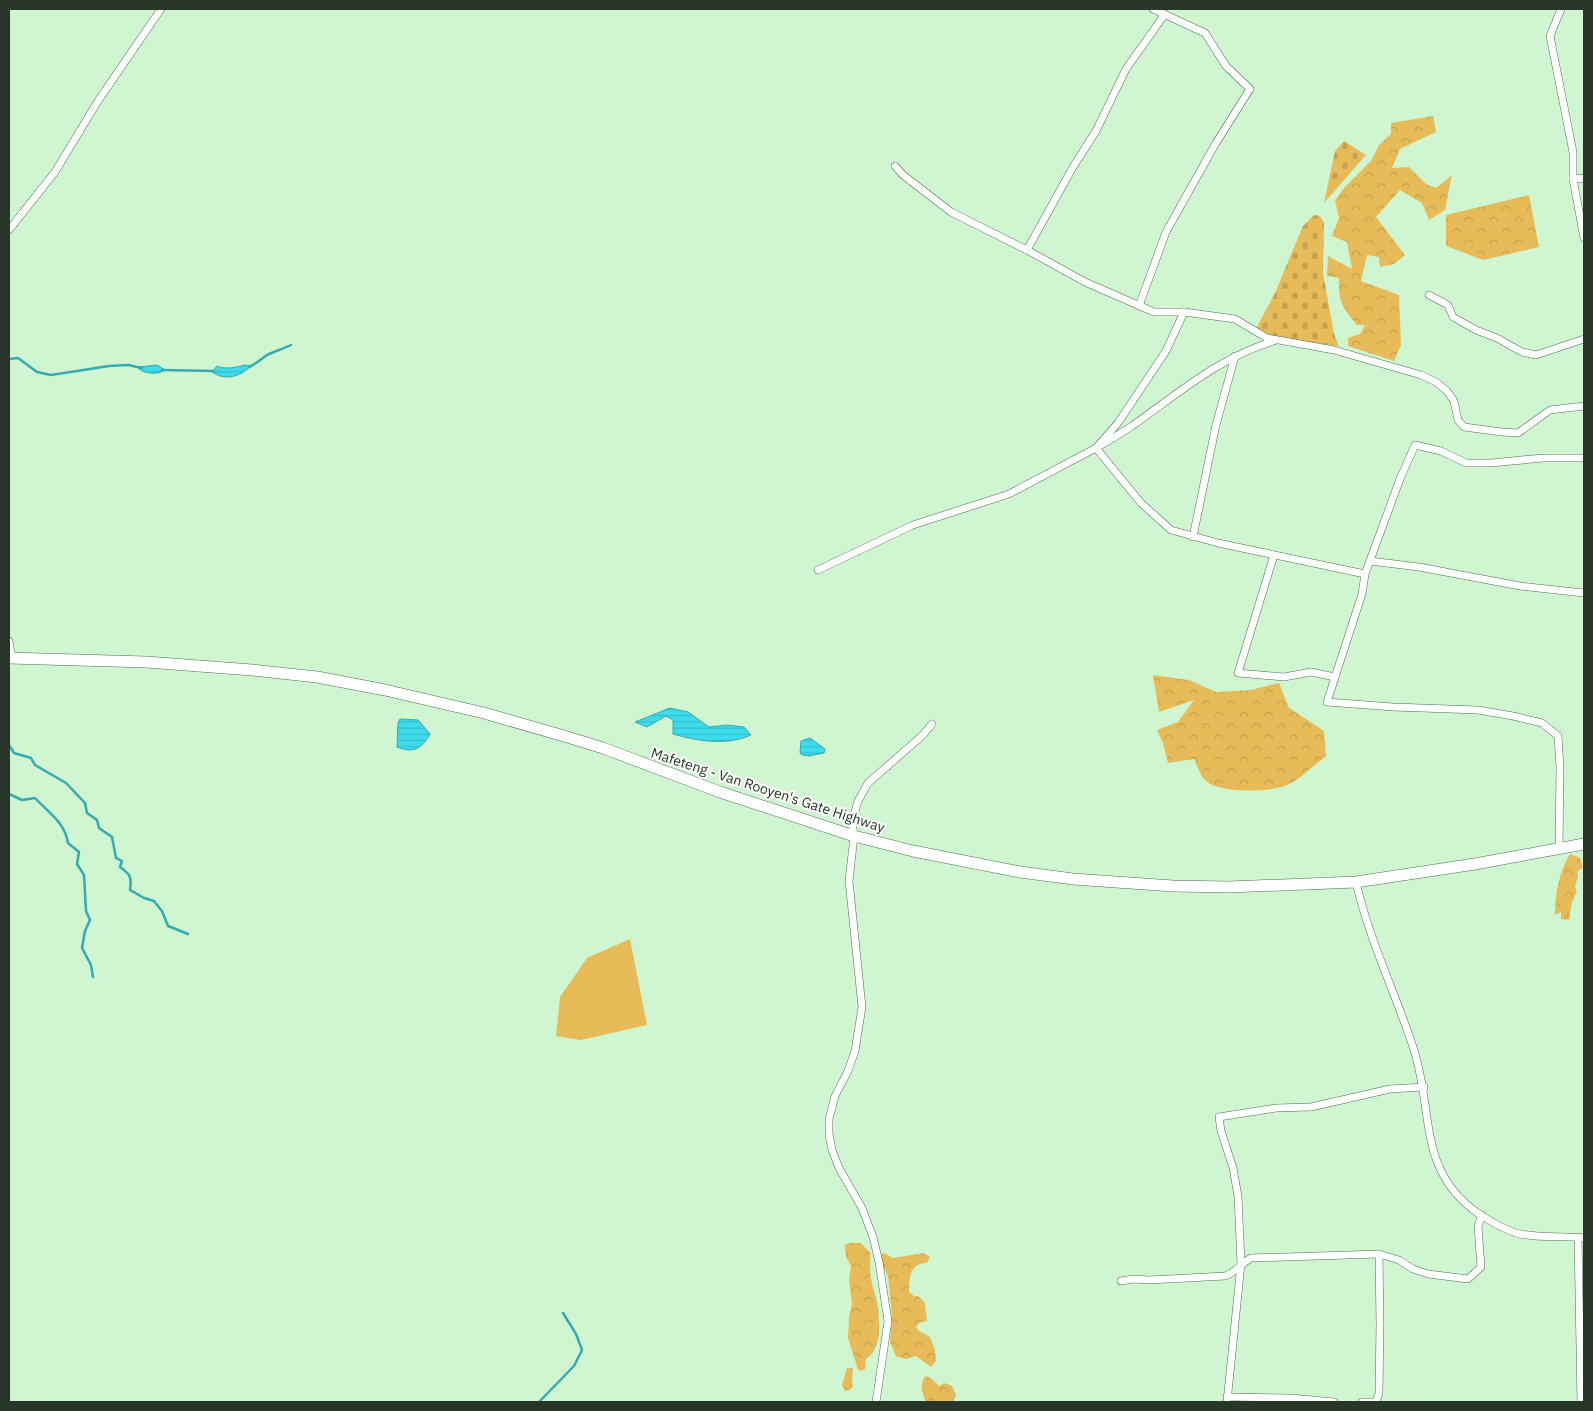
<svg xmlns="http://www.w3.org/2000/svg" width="1593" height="1411" font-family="'IBM Plex Sans',sans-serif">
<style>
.forest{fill:url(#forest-crowns)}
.cemetery{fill:url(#cemetery-stones)}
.park{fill:#e6bb58}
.water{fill:url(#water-rules);stroke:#36aab2}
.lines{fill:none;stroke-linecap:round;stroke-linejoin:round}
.stream{stroke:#36aab2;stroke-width:2.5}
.street-casing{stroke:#4e704f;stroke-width:8}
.primary-casing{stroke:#4e704f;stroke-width:12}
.street{stroke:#fff;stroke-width:7}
.primary{stroke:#fff;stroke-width:11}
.labels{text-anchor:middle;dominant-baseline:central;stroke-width:4;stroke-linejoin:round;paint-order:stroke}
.street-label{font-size:14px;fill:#273627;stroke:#fff}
</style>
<defs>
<pattern id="forest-crowns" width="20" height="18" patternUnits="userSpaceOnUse" patternTransform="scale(1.25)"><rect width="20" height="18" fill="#e6bb58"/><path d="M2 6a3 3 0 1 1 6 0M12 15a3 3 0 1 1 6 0" fill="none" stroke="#c5a14d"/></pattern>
<pattern id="cemetery-stones" width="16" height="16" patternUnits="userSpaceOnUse" patternTransform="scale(1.25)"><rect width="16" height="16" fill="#e6bb58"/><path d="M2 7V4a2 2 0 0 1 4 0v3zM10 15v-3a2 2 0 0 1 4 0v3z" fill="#c5a14d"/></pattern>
<pattern id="water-rules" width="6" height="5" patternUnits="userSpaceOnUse" patternTransform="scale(1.25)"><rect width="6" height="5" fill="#3cdced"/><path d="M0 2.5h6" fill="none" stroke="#35bdcb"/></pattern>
</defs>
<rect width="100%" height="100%" fill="#cff6d0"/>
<!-- forest -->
<g class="forest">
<path d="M 1433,116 L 1436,132 L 1400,149 L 1392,168 L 1409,167 L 1426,184 L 1436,188 L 1452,175 L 1445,210 L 1429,220 L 1422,203 L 1400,190 L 1376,217 L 1405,255 L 1394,264 L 1380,267 L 1379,257 L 1367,255 L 1361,281 L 1399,295 L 1401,345 L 1394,361 L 1348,346 L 1348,338 L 1360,334 L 1365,325 L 1357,325 C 1342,307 1338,301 1339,278 L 1327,276 L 1328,256 L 1352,269 L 1347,242 L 1332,236 L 1339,218 L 1335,200 L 1345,187 L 1371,161 L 1379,145 L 1391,134 L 1391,123 Z"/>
<polygon points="1529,195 1539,247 1483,260 1446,246 1446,215"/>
<path d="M 1153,675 L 1189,680 L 1216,692 L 1251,690 L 1279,683 L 1289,708 L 1324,731 L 1326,756 C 1313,766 1300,780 1285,786 C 1267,792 1219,794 1205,780 C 1200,775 1197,765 1194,759 L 1168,763 L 1163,743 L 1157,730 L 1178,722 L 1194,700 L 1159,712 Z"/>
<path d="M 1570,854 L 1580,858 L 1583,867 L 1577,872 L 1578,877 L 1575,887 L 1577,891 L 1572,902 L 1569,920 L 1561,919 L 1561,912 L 1555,915 C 1555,893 1559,873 1570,854 Z"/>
<path d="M 849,1243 L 860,1243 L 870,1252 C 871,1261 869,1270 871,1279 C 872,1287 876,1294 877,1302 C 880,1320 883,1349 866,1359 L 865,1369 L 861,1371 L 858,1370 L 848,1338 L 849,1317 L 852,1304 L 849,1280 L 851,1266 L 846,1257 L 845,1245 Z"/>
<path d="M 884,1253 L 893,1258 L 924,1253 L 930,1257 L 927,1263 C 910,1263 909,1278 909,1292 L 914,1296 L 918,1296 L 925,1303 L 927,1321 L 919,1323 L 916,1327 L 919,1331 L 930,1337 L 935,1350 L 936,1361 L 931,1367 L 916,1356 L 905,1359 L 896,1356 L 890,1342 L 892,1316 L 888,1276 L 878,1255 Z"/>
<polygon points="847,1368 853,1368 852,1380 853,1386 850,1390 845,1391 842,1385"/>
<path d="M 925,1376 L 931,1378 L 939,1386 L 944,1383 L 952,1386 L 956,1395 L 953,1401 L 926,1402 C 922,1394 920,1384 925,1376 Z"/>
</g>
<!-- cemetery -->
<g class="cemetery">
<polygon points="1344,141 1366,155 1324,203 1335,151"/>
<polygon points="1314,215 1320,216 1324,223 1323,273 1334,334 1339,346 1275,338 1256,329 1275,293 1303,226"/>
</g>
<!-- park -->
<polygon class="park" points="630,939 647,1025 581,1040 556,1036 560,997 587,958"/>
<!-- water -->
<g class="water">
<path d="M 157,365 L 165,370 C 158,375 146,374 139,369 L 139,367 Z"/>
<path d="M 245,365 L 251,366 C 240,377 225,381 212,372 L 217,366 C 223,370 238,367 245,365 Z"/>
<path d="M 670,708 L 688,712 L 709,727 L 727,725 L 744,727 L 751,735 C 727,746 697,741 673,734 L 673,720 L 666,716 L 647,727 L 635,722 Z"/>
<path d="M 400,719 L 418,720 L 430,734 C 422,748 414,754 397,747 L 398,723 Z"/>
<polygon points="810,738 825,749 824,753 809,756 802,755 800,753 801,741"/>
</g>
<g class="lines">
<!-- stream -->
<g class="stream">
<polyline points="9,359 18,358 37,372 51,375 109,366 128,365 142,368"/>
<path d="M 249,367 C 256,364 261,359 267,355 C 275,351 283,349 291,345"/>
<polyline points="162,370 214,371"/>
<path d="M 9,745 L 14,753 L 31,758 L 35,765 L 66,783 L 85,803 L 87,813 L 97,820 L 99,828 L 112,837 L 116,858 L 122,861 L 120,867 C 130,874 132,877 130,890 L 144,898 L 154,901 L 162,911 L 168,926 L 188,934"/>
<path d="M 9,794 L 22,800 L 35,798 C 49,813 65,823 68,843 L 79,852 L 77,864 L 84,875 L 86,911 L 90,920 L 85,931 L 82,948 L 91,965 L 93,977"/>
<polyline points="539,1402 574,1366 582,1350 576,1334 563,1313"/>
</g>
<defs>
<g id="street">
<polyline points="1561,9 1550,36 1573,152 1573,179 1584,238"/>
<polyline points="895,166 903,175 951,212 1027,250 1085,282 1154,312 1184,312 1235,319 1267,338 1334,350 1421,375 1436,382 1447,391 1454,401 1458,420 1464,427 1502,432 1518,433 1550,410 1584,406"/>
<polyline points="1573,179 1584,178"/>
<polyline points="9,230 55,172 98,101 161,9"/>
<polyline points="1027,250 1073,167 1096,131 1126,69 1165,14"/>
<polyline points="1429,295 1448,305 1453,317 1476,330 1497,338 1522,352 1536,355 1584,339"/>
<polyline points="1139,306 1166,232 1216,143 1250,89 1226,66 1205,33 1153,9"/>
<path d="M 1274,341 C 1218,358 1179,393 1132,426 C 1120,434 1108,441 1096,448 L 1141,503 L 1171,530 L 1218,543 L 1365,574"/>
<polyline points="1193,537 1216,425 1235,356"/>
<polyline points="1274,555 1238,673 1284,677 1311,672 1335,677"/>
<polyline points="1370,561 1419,567 1520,586 1584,593"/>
<polyline points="818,570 913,525 1009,494 1096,448 1118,423 1166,351 1184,312"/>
<polyline points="9,641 12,658"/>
<polyline points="1559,849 1560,768 1558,736 1542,723 1513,716 1478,710 1393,707 1327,702 1362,594 1365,574 1400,479 1415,445 1441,451 1466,463 1491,463 1543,458 1584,458"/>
<path d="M 1356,882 C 1369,940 1396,994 1414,1050 C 1434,1113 1417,1171 1479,1214 C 1490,1221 1503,1229 1516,1233 C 1538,1239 1562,1235 1584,1238"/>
<polyline points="1578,1237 1581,1402"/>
<path d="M 1121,1281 L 1133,1279 L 1149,1280 L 1225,1276 C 1237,1272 1240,1264 1251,1258 L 1379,1254 L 1399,1260 L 1413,1269 L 1428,1274 L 1468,1279 L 1481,1267 L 1478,1226 L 1482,1215"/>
<polyline points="1227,1397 1291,1398 1334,1402"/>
<polyline points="876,1402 888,1321 879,1262 873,1237 862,1208 839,1168 832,1150 829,1134 829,1119 835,1096 848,1071 855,1051 862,1007 849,881 854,836 852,822 858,801 868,783 923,735 932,724"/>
<polyline points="1227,1402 1241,1264 1238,1196 1233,1168 1221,1131 1219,1117 1276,1108 1311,1107 1390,1089 1424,1087"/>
<polyline points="1362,1402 1376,1402"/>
<polyline points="1376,1402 1379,1393 1380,1324 1379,1254"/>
</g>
<polyline id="primary" points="9,658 146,662 252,670 317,677 385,690 484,713 564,736 603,748 720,792 854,836 913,851 1020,872 1073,879 1173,886 1229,887 1356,882 1475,864 1584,844"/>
</defs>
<!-- street casing -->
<use href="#street" class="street-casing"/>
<!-- primary casing -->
<use href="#primary" class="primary-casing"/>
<!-- street -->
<use href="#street" class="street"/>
<!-- primary -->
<use href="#primary" class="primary"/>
</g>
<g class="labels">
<!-- street labels -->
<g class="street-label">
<text transform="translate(768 790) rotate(18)">Mafeteng - Van Rooyen's Gate Highway</text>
</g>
</g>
<!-- border -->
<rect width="1593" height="1411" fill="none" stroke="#273627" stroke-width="20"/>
</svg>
